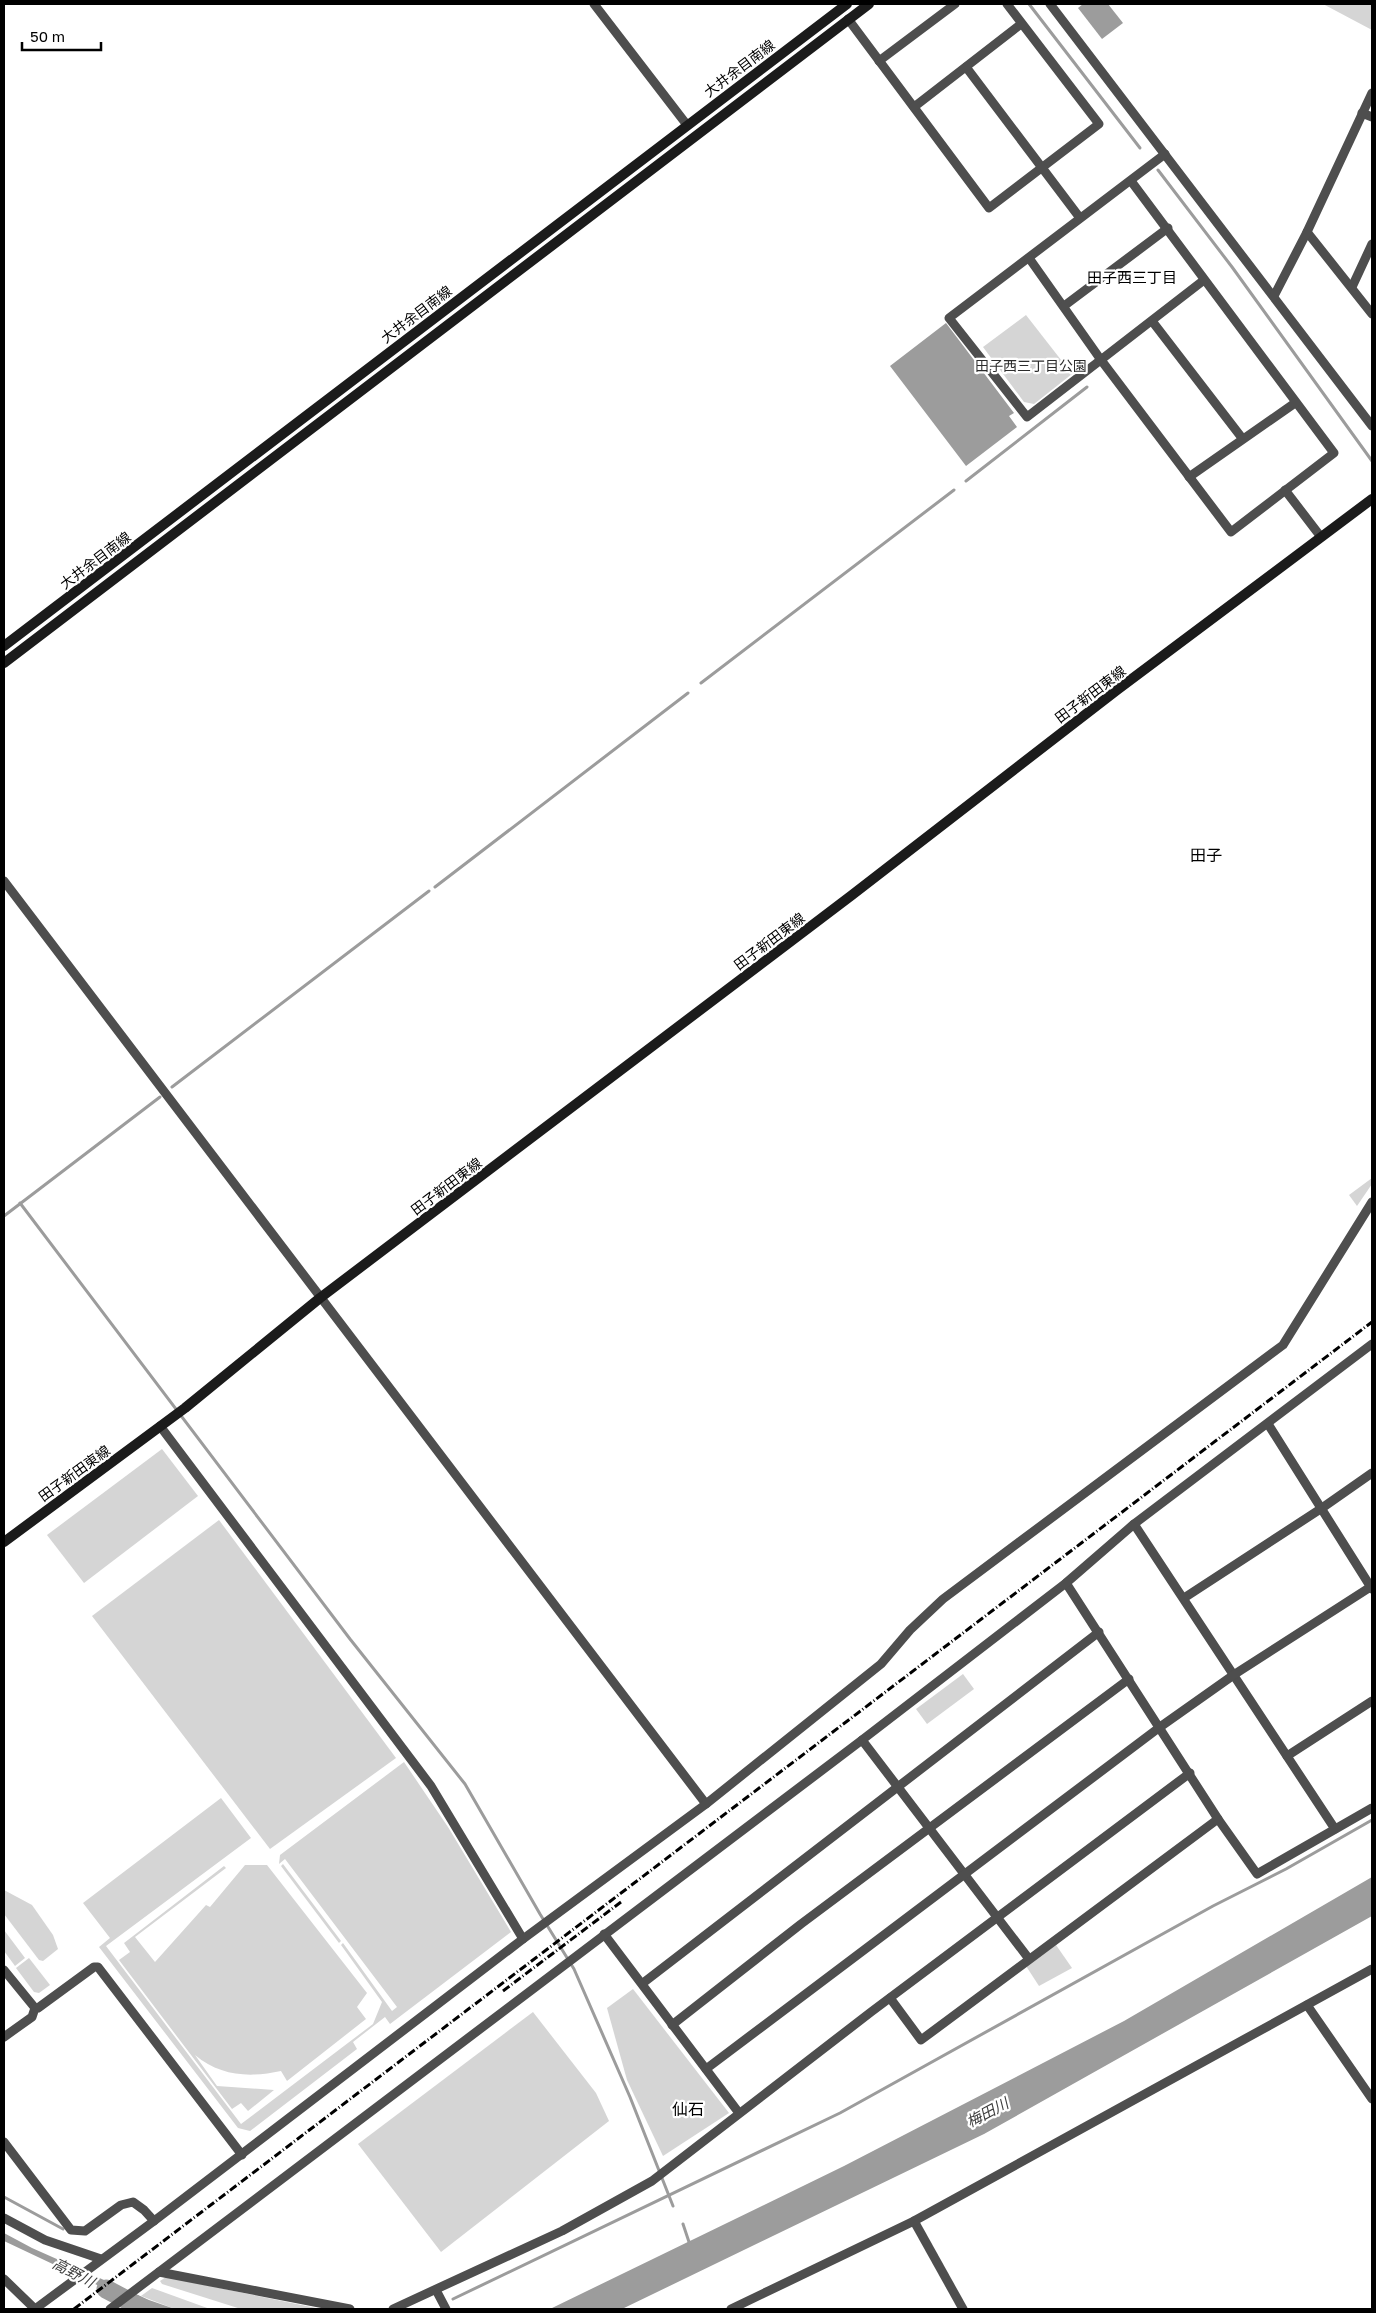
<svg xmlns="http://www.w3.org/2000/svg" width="1376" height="2313" font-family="'Golos Text','Noto Sans JP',sans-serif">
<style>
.green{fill:#d5d5d5}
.water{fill:#9c9c9c}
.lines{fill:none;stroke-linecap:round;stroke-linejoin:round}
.stream{stroke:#9c9c9c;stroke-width:3}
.river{stroke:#9c9c9c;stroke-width:19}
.street{stroke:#4e4e4e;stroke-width:9}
.secondary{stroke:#1b1b1b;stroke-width:10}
.rail{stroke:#000;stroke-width:3;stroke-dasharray:8 2.5 1 2.5;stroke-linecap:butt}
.labels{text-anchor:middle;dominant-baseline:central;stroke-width:4.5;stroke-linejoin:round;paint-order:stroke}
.street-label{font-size:14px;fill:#000;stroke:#fff}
.park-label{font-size:14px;fill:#2c2c2c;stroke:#fff}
.neighbourhood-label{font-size:15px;fill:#000;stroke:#fff}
.water-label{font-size:15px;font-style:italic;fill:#3d3d3d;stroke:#fff}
.quarter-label{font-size:16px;fill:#000;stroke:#fff}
</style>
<rect width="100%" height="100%" fill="#fff"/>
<!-- green -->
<g class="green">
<polygon points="1323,4 1372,4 1372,30"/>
<polygon points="1026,315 1072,374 1034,404 1024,402 983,347"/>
<polygon points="1372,1178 1372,1184 1357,1206 1349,1195"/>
<polygon points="162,1449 198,1496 84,1583 47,1535"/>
<polygon points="219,1520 396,1758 270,1849 92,1616"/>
<polygon points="963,1674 974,1689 927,1724 916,1709"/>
<polygon points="404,1762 448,1827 511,1932 390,2024 385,2017 353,2042 357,2049 250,2131 238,2128 99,1947 110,1938 83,1903 221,1798 251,1838 106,1946 241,2124 373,2024 382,2002 341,1945 343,1943 392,2011 397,2007 285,1859 279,1864 280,1855"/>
<polygon points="283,1864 341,1941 339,1943 281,1866"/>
<path d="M 245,1865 L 267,1865 L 367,1993 L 357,2007 L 366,2019 L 287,2081 L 281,2071 C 249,2078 220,2076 195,2055 L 217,2086 L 274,2090 L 248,2111 L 241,2103 L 232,2109 L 119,1960 L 130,1952 L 124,1943 L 224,1866 L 226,1868 L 135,1937 L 155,1962 L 206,1905 L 210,1907 Z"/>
<polygon points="4,1890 32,1905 53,1935 58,1949 43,1961 39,1960 4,1914"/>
<polygon points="4,1930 25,1958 15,1966 4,1951"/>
<polygon points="1056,1945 1072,1968 1039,1986 1026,1966"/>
<polygon points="29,1958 50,1985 39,1993 34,1992 16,1968"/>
<polygon points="633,1989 729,2113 663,2156 627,2080 607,2008"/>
<polygon points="533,2012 596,2093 609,2121 441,2252 358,2144"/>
<polygon points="166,2277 321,2309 241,2309 162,2284 160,2281"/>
<polygon points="152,2288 210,2309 175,2309 141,2296"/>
</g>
<!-- water -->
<g class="water">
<polygon points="1083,4 1108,4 1123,23 1102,39 1078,8"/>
<polygon points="946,323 1014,413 1009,416 1017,427 966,466 890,366"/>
<polygon points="1372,1877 1372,1916 984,2134 622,2309 550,2309 844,2166 1124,2021"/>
<polygon points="4,2233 32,2248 149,2300 175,2309 148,2309 4,2241"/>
</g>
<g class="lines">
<!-- stream -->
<g class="stream">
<polyline points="1029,4 1140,148"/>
<polyline points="1158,170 1232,267 1372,461"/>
<polyline points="966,481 1087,387"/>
<polyline points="701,683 954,490"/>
<polyline points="435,887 688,693"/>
<polyline points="172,1087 429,891"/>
<polyline points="20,1203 350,1639 465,1784 540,1914 574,1969 630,2097 673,2206"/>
<polyline points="4,1216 160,1097"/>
<polyline points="4,2197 63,2229"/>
<polyline points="683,2224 690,2245"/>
<polyline points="453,2299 840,2113 1213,1906 1286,1869 1372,1820"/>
</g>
<!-- river -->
<polyline class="river" points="106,2289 144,2309"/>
<!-- street -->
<g class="street">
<polyline points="594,4 687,125"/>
<polyline points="1050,4 1372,426"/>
<polyline points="848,19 989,208 1099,124 1007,4"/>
<polyline points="879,61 955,4"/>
<polyline points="966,67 1080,218"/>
<polyline points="914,107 1021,24"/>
<polyline points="1362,113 1372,117"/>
<polyline points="1165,154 949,318 1027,417 1204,280"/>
<polyline points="1307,232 1372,314"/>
<polyline points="1029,258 1101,360 1231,532 1334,453 1131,181"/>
<polyline points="1352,287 1372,244"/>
<polyline points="1274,296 1307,232 1372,93"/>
<polyline points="1064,306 1168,228"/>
<polyline points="1152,321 1242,438"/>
<polyline points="1189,477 1295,403"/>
<polyline points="1285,490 1321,537"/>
<polyline points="4,881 706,1804"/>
<polyline points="1268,1424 1372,1589"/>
<polyline points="160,1426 431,1786 523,1939"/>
<polyline points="1134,1524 1335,1829"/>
<polyline points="1066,1583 1218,1819 1257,1874 1372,1808"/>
<polyline points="1184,1598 1322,1508 1372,1473"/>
<polyline points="862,1740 1029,1959"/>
<polyline points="1287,1756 1372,1701"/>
<polyline points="604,1934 739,2113"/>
<polyline points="4,1970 35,2008 38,2008 94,1967 98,1967 242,2155"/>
<polyline points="643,1983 1099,1632"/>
<polyline points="890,1998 921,2040 1218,1819"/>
<polyline points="1307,2005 1372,2099"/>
<polyline points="672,2025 801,1924 1129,1679"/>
<polyline points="4,2037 32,2017 35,2008"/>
<polyline points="706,2069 1160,1727 1235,1674 1372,1586"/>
<polyline points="4,2142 71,2230 85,2231 121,2205 133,2202 144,2210 154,2221"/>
<polyline points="4,2218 45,2240 101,2259"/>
<polyline points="914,2221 963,2309"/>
<polyline points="159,2272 350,2309"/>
<polyline points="4,2279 35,2309"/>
<polyline points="436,2290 446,2309"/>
<polyline points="35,2309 154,2221 523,1939 706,1804 881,1664 910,1630 943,1599 1283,1345 1372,1202"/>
<polyline points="110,2309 862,1740 1066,1583 1134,1524 1372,1344"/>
<polyline points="393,2309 562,2231 652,2181 871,2012 1190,1773"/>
<polyline points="731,2309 914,2221 1372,1969"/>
</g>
<!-- secondary -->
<g class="secondary">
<polyline points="4,646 847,4"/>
<polyline points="4,663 869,4"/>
<polyline points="4,1542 185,1408 320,1298 852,895 1117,690 1372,499"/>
</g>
<!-- rail -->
<g class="rail">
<polyline points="503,1991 621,1902"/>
<polyline points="74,2309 1372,1322"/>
</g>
</g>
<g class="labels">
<!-- street labels -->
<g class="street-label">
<text transform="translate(739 68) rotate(-37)">大井余目南線</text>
<text transform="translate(416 314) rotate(-37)">大井余目南線</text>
<text transform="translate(95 560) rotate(-37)">大井余目南線</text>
<text transform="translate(1090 694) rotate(-37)">田子新田東線</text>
<text transform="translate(769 941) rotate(-37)">田子新田東線</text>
<text transform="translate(446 1186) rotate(-37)">田子新田東線</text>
<text transform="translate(74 1473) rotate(-36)">田子新田東線</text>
</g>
<!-- park labels -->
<g class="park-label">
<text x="1031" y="365">田子西三丁目公園</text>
</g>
<!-- neighbourhood labels -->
<g class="neighbourhood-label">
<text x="1132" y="277">田子西三丁目</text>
</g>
<!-- water labels -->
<g class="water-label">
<text transform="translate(987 2112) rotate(-28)">梅田川</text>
<text transform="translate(74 2272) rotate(28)">高野川</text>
</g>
<!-- quarter labels -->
<g class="quarter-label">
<text x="1206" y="855">田子</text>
<text x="688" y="2109">仙石</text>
</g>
</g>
<!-- border -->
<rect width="1376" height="2313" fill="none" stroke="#000000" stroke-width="10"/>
<!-- scale -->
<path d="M22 42v8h79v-8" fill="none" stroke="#000000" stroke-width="2.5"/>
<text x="30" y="42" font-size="15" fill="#000000" stroke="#ffffff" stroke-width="4" paint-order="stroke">50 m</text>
</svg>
